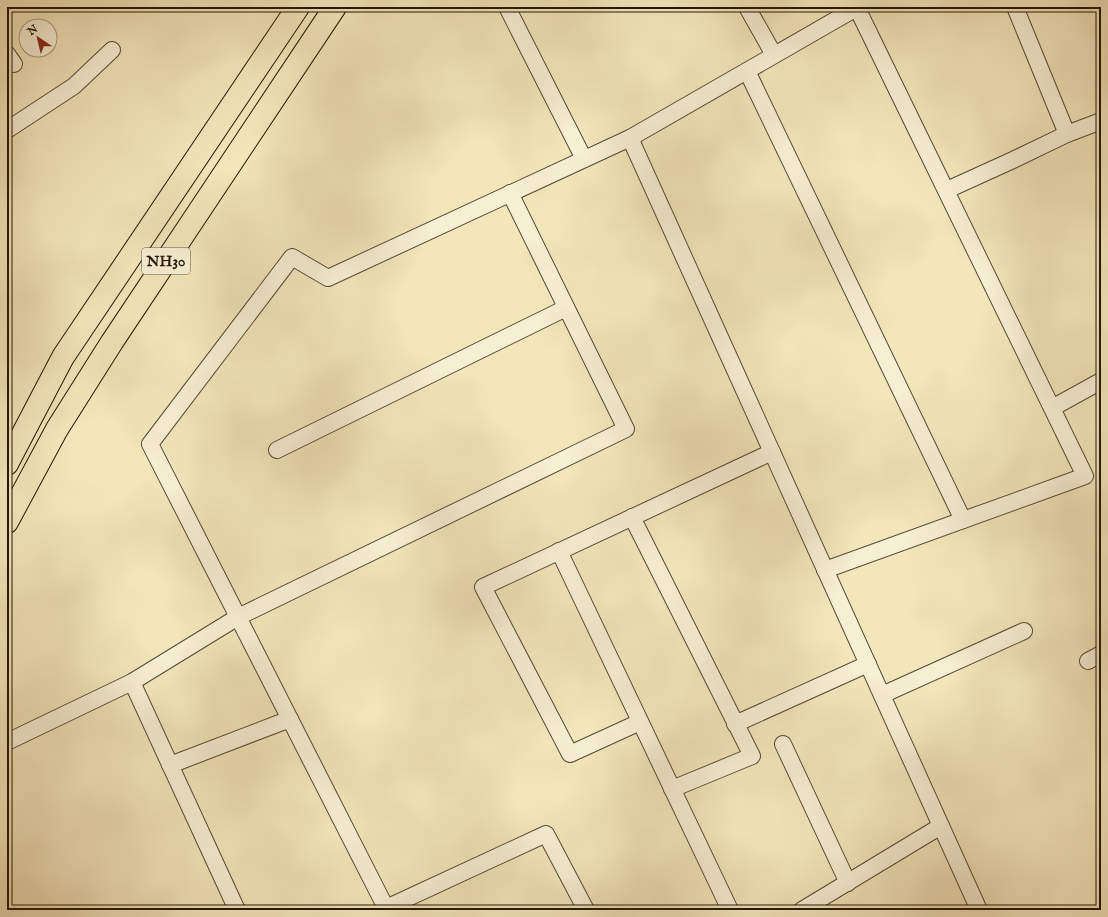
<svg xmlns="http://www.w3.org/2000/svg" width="1108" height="917" font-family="'IM FELL English',serif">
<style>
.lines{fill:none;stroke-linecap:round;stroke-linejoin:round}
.street-casing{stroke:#564934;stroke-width:18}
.highway-casing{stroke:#221507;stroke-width:24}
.street{stroke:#f7efd3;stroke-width:16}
.highway{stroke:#f3e6bb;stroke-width:22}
.labels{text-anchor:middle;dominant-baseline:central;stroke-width:3;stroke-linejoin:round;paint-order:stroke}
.shield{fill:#f7efd3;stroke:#625644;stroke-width:1}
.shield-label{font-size:15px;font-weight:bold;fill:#221507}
</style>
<rect width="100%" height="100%" fill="#f3e6bb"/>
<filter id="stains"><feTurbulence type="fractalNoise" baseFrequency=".005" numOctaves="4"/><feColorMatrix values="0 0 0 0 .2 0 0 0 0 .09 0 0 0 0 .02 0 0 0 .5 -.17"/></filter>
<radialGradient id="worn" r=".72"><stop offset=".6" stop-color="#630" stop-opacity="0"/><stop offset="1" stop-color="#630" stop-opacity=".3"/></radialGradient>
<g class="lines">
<defs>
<g id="street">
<polyline points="507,7 584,159"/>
<polyline points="747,7 774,55"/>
<polyline points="1015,7 1067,134 1101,121"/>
<polyline points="7,54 14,64"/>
<polyline points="747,71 963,520"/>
<polyline points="7,130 74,86 112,50"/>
<polyline points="630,138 979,910"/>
<polyline points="947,190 1013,160 1067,134"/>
<polyline points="1052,408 1101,381"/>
<polyline points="277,450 566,308"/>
<polyline points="632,517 752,756 672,789"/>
<polyline points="559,551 730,910"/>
<polyline points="825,570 1085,476 857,8"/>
<polyline points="1088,661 1101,654"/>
<polyline points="132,682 237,910"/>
<polyline points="882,695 1024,631"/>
<polyline points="640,722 570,754 483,587 772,452"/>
<polyline points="735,724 868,664"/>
<polyline points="7,742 132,682 238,617 626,429 510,193"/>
<polyline points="783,744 848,883"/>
<polyline points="170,765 290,719"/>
<polyline points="386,908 150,444 292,257 328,278 630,138 858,7"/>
<polyline points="382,910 546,834 586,910"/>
<polyline points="802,910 941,826"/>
</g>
<g id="highway">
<polyline points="7,464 63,357 298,7"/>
<polyline points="7,522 57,429 112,342 335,7"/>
</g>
</defs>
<!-- street casing -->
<use href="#street" class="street-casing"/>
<!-- highway casing -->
<use href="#highway" class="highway-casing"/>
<!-- street -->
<use href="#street" class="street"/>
<!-- highway -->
<use href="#highway" class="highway"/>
</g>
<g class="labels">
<!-- shield labels -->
<rect class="shield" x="142" y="248" width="48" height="26" rx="3"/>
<g class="shield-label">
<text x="166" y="261">NH30</text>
</g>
</g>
<!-- margin -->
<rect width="1108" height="917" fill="none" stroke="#f3e6bb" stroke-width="24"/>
<rect x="8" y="8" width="1092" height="901" fill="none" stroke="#221507" stroke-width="2"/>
<rect x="12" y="12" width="1084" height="893" fill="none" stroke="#221507"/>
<!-- north arrow -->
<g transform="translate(38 38) rotate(325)"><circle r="19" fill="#f7efd3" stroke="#a29881"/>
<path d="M0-3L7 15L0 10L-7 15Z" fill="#8f2418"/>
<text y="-6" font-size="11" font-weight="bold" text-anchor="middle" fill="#221507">N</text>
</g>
<rect width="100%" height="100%" filter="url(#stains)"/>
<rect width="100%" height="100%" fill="url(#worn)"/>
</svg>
